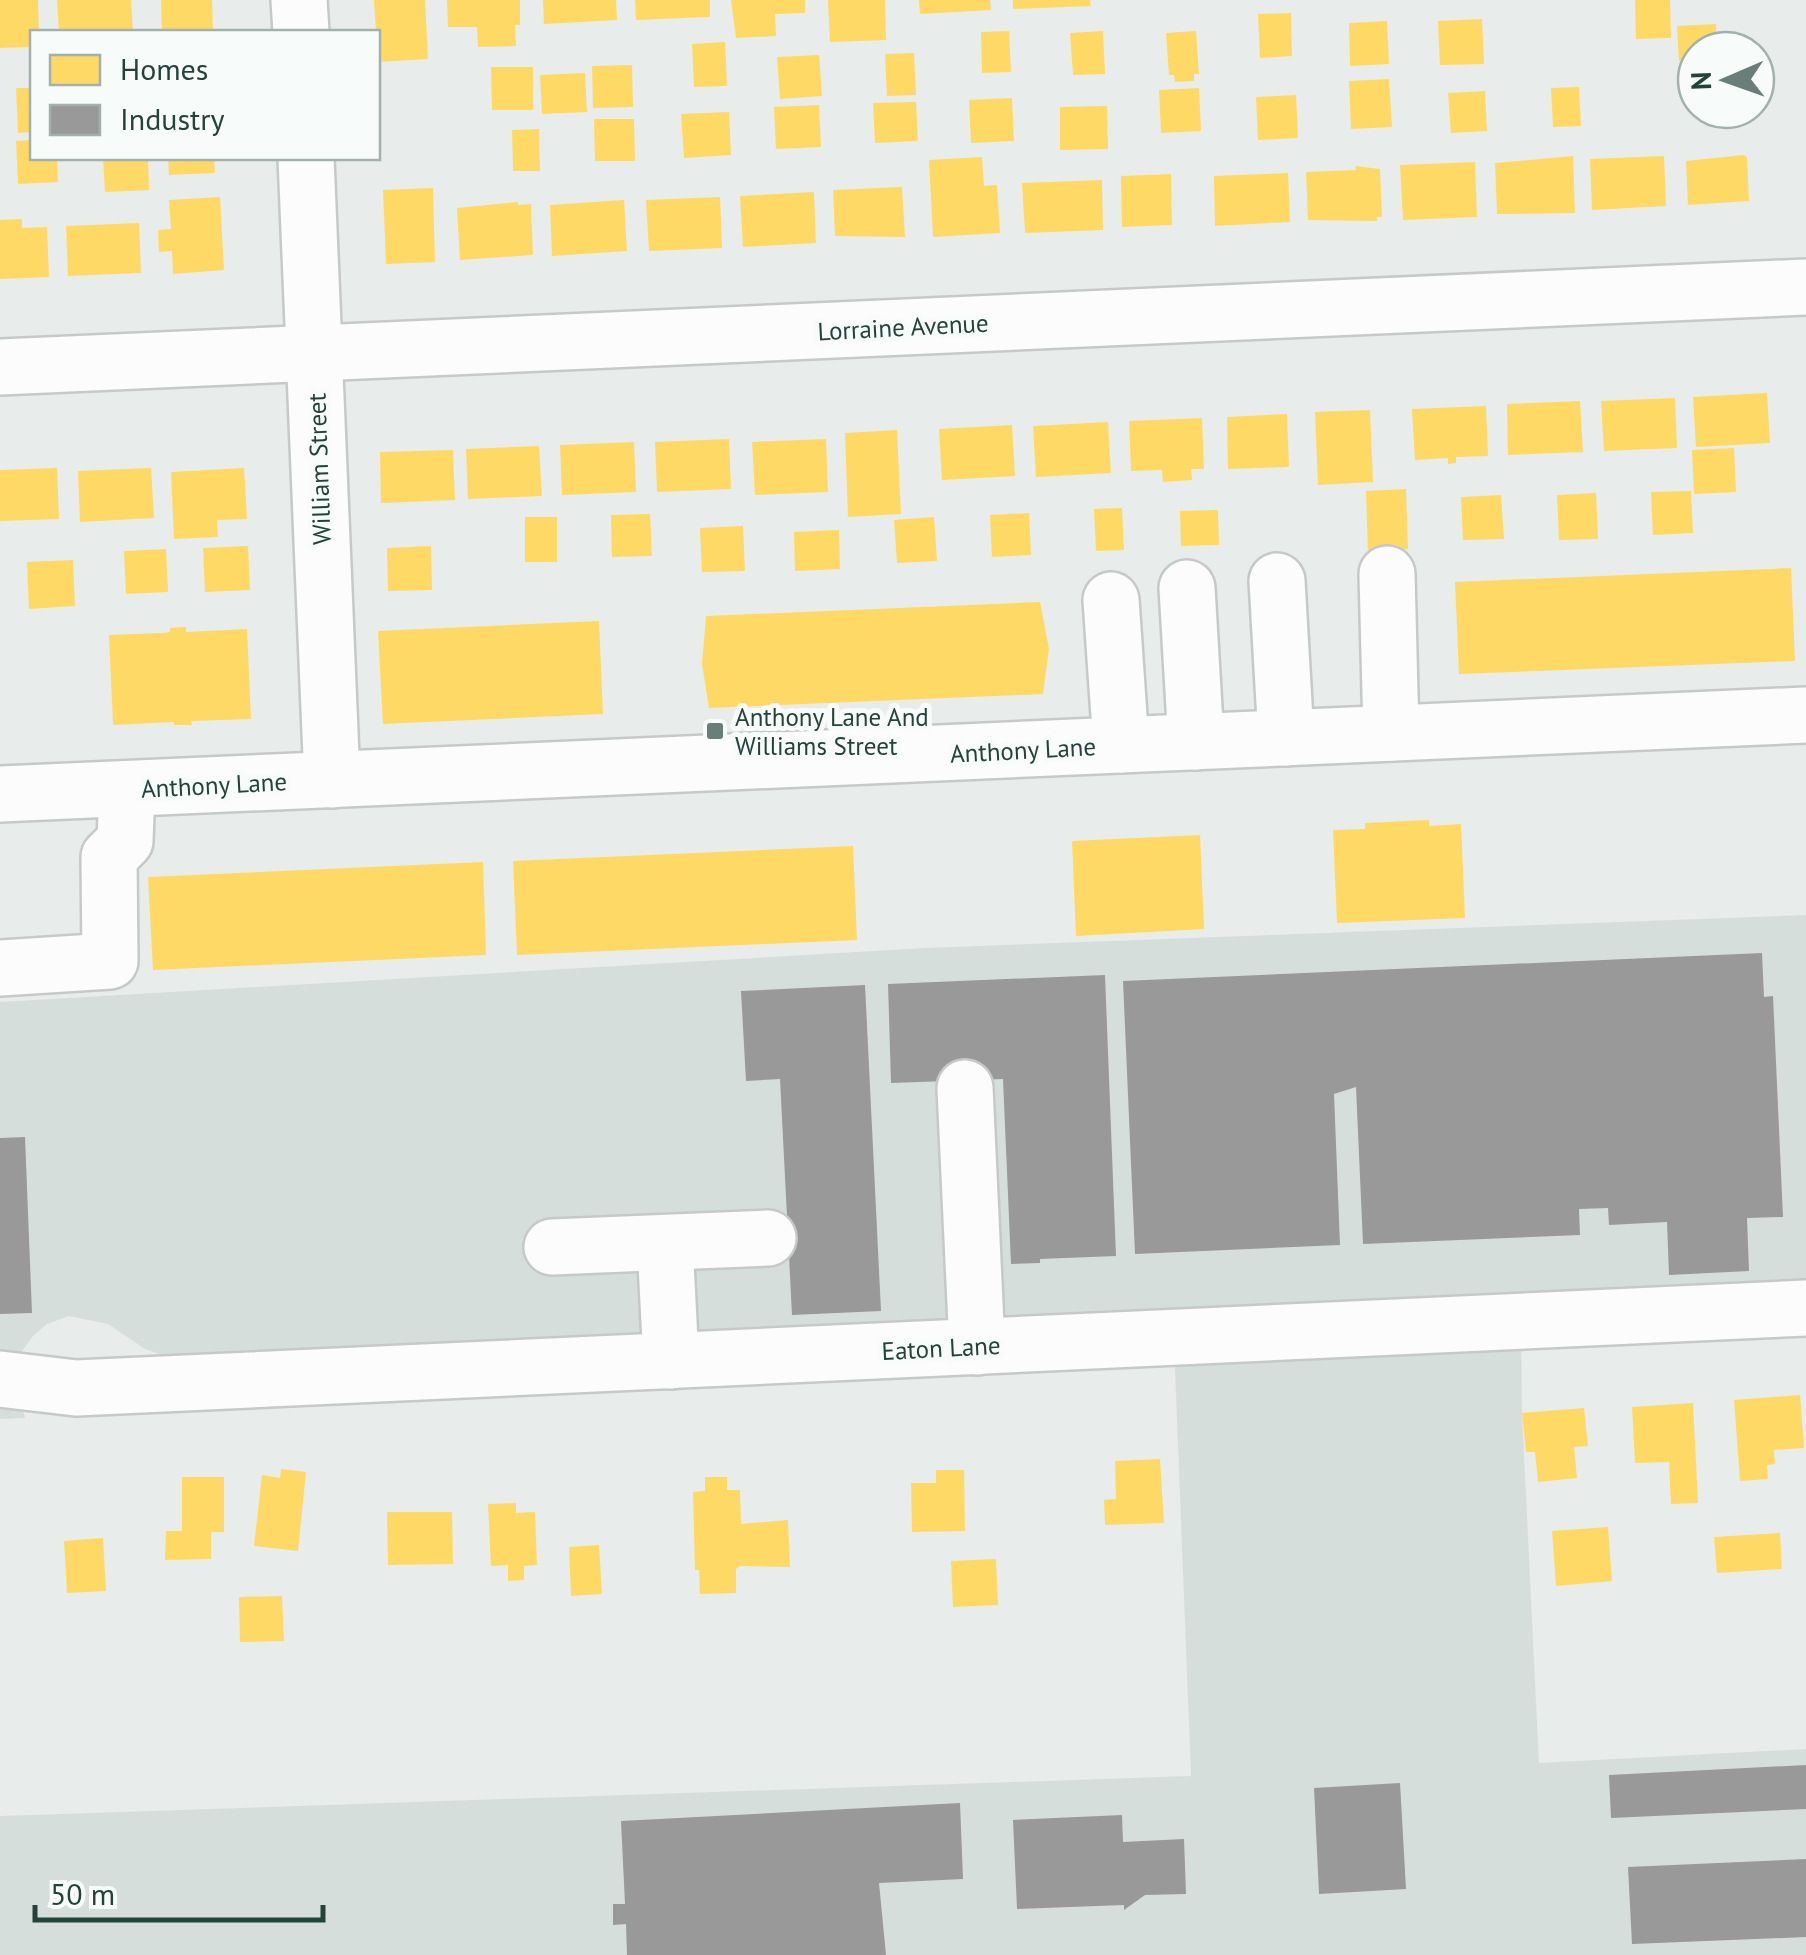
<svg xmlns="http://www.w3.org/2000/svg" width="1806" height="1955" font-family="'PT Sans',sans-serif">
<style>
.built{fill:#d6dedb}
.homes{fill:#ffd966}
.industry{fill:#999}
.lines{fill:none;stroke-linecap:round;stroke-linejoin:round}
.minor-casing{stroke:#c5cac8;stroke-width:60}
.minor{stroke:#fcfcfc;stroke-width:55}
.poi-dot{fill:#697e78;stroke:#f7fbf9;stroke-width:4}
.labels{text-anchor:middle;dominant-baseline:central;stroke-width:10;stroke-linejoin:round;paint-order:stroke}
.street-label{font-size:25px;fill:#24423a;stroke:#f7fbf9}
.poi-label{font-size:25px;fill:#24423a;stroke:#f7fbf9;text-anchor:start}
</style>
<rect width="100%" height="100%" fill="#e8edeb"/>
<!-- built -->
<polygon class="built" points="1806,915 1806,1288 1521,1300 1522,1413 1539,1763 1806,1749 1806,1955 0,1955 0,1816 1191,1776 1173,1318 177,1360 145,1349 108,1324 69,1316 47,1324 33,1336 20,1354 20,1398 25,1418 0,1419 0,1002 925,948"/>
<!-- homes -->
<g class="homes">
<polygon points="0,0 38,0 39,32 32,32 32,47 0,48"/>
<polygon points="57,0 131,0 133,32 59,32"/>
<polygon points="161,0 212,0 213,32 162,32"/>
<polygon points="374,0 425,0 428,59 378,62"/>
<polygon points="447,0 520,0 520,25 515,25 516,46 478,47 477,27 448,27"/>
<polygon points="543,0 616,0 617,20 544,24"/>
<polygon points="635,0 710,0 710,17 636,20"/>
<polygon points="731,0 805,0 805,13 775,14 776,36 736,38"/>
<polygon points="828,0 885,0 886,40 830,42"/>
<polygon points="919,0 990,0 991,10 920,14"/>
<polygon points="1013,0 1090,0 1091,6 1013,9"/>
<polygon points="1635,0 1670,0 1671,38 1636,39"/>
<polygon points="1291,13 1292,56 1260,58 1258,14"/>
<polygon points="1482,19 1484,64 1440,65 1438,21"/>
<polygon points="1387,21 1389,64 1350,66 1349,23"/>
<polygon points="1716,24 1717,50 1696,50 1696,60 1679,61 1677,26"/>
<polygon points="1009,31 1011,72 982,73 981,32"/>
<polygon points="1103,31 1105,74 1073,75 1070,33"/>
<polygon points="1196,31 1199,74 1194,74 1194,81 1175,82 1174,75 1169,75 1166,33"/>
<polygon points="725,42 727,86 694,87 692,44"/>
<polygon points="914,53 916,95 887,96 885,54"/>
<polygon points="819,55 822,96 780,99 777,57"/>
<polygon points="632,65 633,107 593,108 592,66"/>
<polygon points="491,67 533,67 533,110 492,110"/>
<polygon points="585,73 587,112 542,114 540,75"/>
<polygon points="1389,79 1392,127 1351,129 1349,81"/>
<polygon points="1579,87 1581,126 1553,127 1551,88"/>
<polygon points="16,88 32,88 32,132 18,133"/>
<polygon points="1199,88 1201,131 1161,133 1159,90"/>
<polygon points="1485,91 1487,131 1451,133 1448,93"/>
<polygon points="1296,95 1298,138 1258,140 1256,97"/>
<polygon points="1012,98 1014,141 971,143 969,100"/>
<polygon points="916,102 918,141 875,143 873,103"/>
<polygon points="819,105 821,147 776,149 774,107"/>
<polygon points="1107,106 1108,149 1060,150 1060,107"/>
<polygon points="729,112 731,155 684,158 681,114"/>
<polygon points="594,119 634,119 635,161 595,161"/>
<polygon points="539,129 540,171 513,171 512,130"/>
<polygon points="32,140 32,158 57,158 58,182 18,184 16,141"/>
<polygon points="1743,155 1747,157 1749,201 1688,205 1686,161"/>
<polygon points="1573,156 1575,213 1497,214 1495,163"/>
<polygon points="1664,156 1666,206 1592,210 1590,159"/>
<polygon points="982,157 984,186 997,185 1000,233 933,237 929,160"/>
<polygon points="103,158 148,158 149,190 105,192"/>
<polygon points="168,158 214,158 215,173 169,175"/>
<polygon points="1475,162 1477,217 1403,220 1400,165"/>
<polygon points="1355,166 1380,169 1382,217 1377,217 1377,221 1308,220 1306,172 1356,170"/>
<polygon points="1288,173 1290,222 1215,226 1214,176"/>
<polygon points="1171,174 1172,225 1122,227 1121,176"/>
<polygon points="1102,180 1103,230 1025,233 1022,183"/>
<polygon points="902,187 905,237 835,236 833,190"/>
<polygon points="433,188 435,262 386,264 383,190"/>
<polygon points="814,192 816,243 743,247 740,196"/>
<polygon points="220,197 224,270 173,274 172,251 159,252 158,230 171,229 169,200"/>
<polygon points="720,197 722,248 649,251 646,200"/>
<polygon points="624,200 627,251 552,256 550,205"/>
<polygon points="518,202 518,205 531,204 533,255 460,260 457,208"/>
<polygon points="22,219 22,228 47,227 49,277 0,279 0,220"/>
<polygon points="139,223 141,273 68,276 66,226"/>
<polygon points="1767,393 1770,443 1696,447 1693,397"/>
<polygon points="1675,398 1677,448 1604,451 1601,401"/>
<polygon points="1580,401 1583,452 1508,455 1507,404"/>
<polygon points="1486,406 1488,456 1456,457 1456,463 1448,464 1448,458 1415,460 1412,409"/>
<polygon points="1370,410 1373,482 1318,485 1315,412"/>
<polygon points="1287,414 1289,467 1228,469 1227,417"/>
<polygon points="1202,418 1204,469 1191,469 1192,480 1163,482 1162,470 1131,471 1129,421"/>
<polygon points="1108,422 1111,473 1036,477 1033,426"/>
<polygon points="1012,425 1015,476 942,480 939,429"/>
<polygon points="897,430 901,514 848,517 845,433"/>
<polygon points="729,439 731,489 657,492 655,442"/>
<polygon points="826,439 828,492 755,495 752,442"/>
<polygon points="634,442 636,492 562,495 560,445"/>
<polygon points="539,446 542,496 468,499 466,449"/>
<polygon points="1734,448 1736,492 1694,494 1692,450"/>
<polygon points="453,450 455,500 381,503 380,452"/>
<polygon points="57,468 59,519 0,521 0,470"/>
<polygon points="151,468 154,518 80,522 78,471"/>
<polygon points="244,468 247,519 217,520 218,537 174,539 171,472"/>
<polygon points="1406,489 1408,549 1368,551 1366,491"/>
<polygon points="1691,491 1693,533 1653,535 1651,492"/>
<polygon points="1596,493 1598,539 1559,540 1557,495"/>
<polygon points="1501,495 1504,539 1463,540 1461,497"/>
<polygon points="1122,508 1124,550 1096,551 1094,509"/>
<polygon points="1218,510 1219,545 1181,546 1180,511"/>
<polygon points="1029,513 1031,555 992,557 990,515"/>
<polygon points="650,514 652,556 612,557 611,515"/>
<rect x="525" y="517" width="32" height="45"/>
<polygon points="934,517 937,561 897,563 894,520"/>
<polygon points="743,526 745,571 702,572 700,528"/>
<polygon points="839,530 840,569 795,571 794,532"/>
<polygon points="248,546 250,590 205,592 203,548"/>
<polygon points="431,546 432,590 388,591 387,548"/>
<polygon points="166,549 168,592 126,594 124,551"/>
<polygon points="73,560 75,606 29,609 27,562"/>
<polygon points="1791,568 1795,661 1459,674 1455,582"/>
<polygon points="1040,602 1049,649 1043,694 709,708 702,664 706,616"/>
<polygon points="599,621 603,714 383,724 378,631"/>
<polygon points="183,627 186,627 186,632 247,629 251,719 191,721 192,725 174,725 174,722 113,725 109,635 164,633 170,632 170,628"/>
<polygon points="1429,820 1429,826 1461,824 1465,918 1337,923 1333,830 1365,829 1365,823"/>
<polygon points="1200,835 1204,929 1076,936 1072,841"/>
<polygon points="853,846 857,940 517,955 513,861"/>
<polygon points="483,862 486,955 153,970 148,877"/>
<polygon points="1800,1395 1804,1448 1774,1450 1775,1464 1767,1465 1768,1479 1740,1481 1734,1400"/>
<polygon points="1693,1403 1698,1503 1671,1504 1669,1462 1635,1463 1632,1407"/>
<polygon points="1584,1408 1588,1446 1574,1447 1577,1478 1538,1482 1535,1452 1526,1452 1522,1413"/>
<polygon points="1160,1459 1164,1523 1105,1525 1104,1500 1116,1499 1115,1461"/>
<polygon points="281,1469 306,1472 298,1551 254,1546 262,1475 280,1478"/>
<polygon points="936,1470 964,1470 965,1531 912,1532 911,1483 936,1483"/>
<polygon points="182,1477 224,1477 224,1532 211,1532 211,1559 165,1560 166,1531 182,1531"/>
<polygon points="705,1477 727,1477 727,1490 740,1490 741,1524 788,1520 790,1567 740,1566 736,1569 736,1593 700,1594 699,1570 695,1570 693,1492 705,1491"/>
<polygon points="516,1503 516,1513 535,1512 537,1565 524,1566 524,1580 508,1581 508,1565 491,1566 488,1504"/>
<polygon points="387,1512 452,1512 453,1564 388,1565"/>
<polygon points="1608,1527 1612,1581 1556,1586 1552,1531"/>
<polygon points="1780,1533 1782,1569 1717,1573 1714,1537"/>
<polygon points="103,1538 106,1591 67,1593 64,1541"/>
<polygon points="599,1545 602,1594 571,1596 569,1547"/>
<polygon points="996,1559 998,1605 953,1607 951,1561"/>
<polygon points="282,1596 284,1641 240,1642 239,1597"/>
</g>
<!-- industry -->
<g class="industry">
<polygon points="1762,953 1764,997 1773,996 1783,1217 1747,1218 1749,1271 1669,1275 1667,1222 1609,1225 1608,1208 1579,1209 1580,1235 1363,1244 1356,1087 1334,1094 1340,1245 1135,1254 1123,981"/>
<polygon points="1105,975 1116,1256 1040,1259 1040,1263 1011,1264 1003,1079 891,1083 888,984"/>
<polygon points="865,985 881,1311 792,1315 780,1079 746,1081 741,991"/>
<polygon points="25,1137 32,1313 0,1314 0,1138"/>
<polygon points="1806,1765 1806,1809 1611,1818 1609,1775"/>
<polygon points="1400,1783 1406,1889 1319,1894 1314,1788"/>
<polygon points="960,1803 963,1879 879,1883 886,1955 627,1955 626,1924 613,1925 613,1904 625,1904 621,1821"/>
<polygon points="1122,1815 1123,1842 1184,1839 1186,1894 1145,1895 1124,1910 1124,1905 1017,1909 1013,1820"/>
<polygon points="1806,1859 1806,1937 1632,1944 1628,1867"/>
</g>
<g class="lines">
<defs>
<g id="minor">
<polyline points="299,0 301,32"/>
<polyline points="306,158 332,780"/>
<polyline points="0,367 1806,287"/>
<polyline points="1387,574 1391,733"/>
<polyline points="1277,581 1286,738"/>
<polyline points="1187,588 1196,742"/>
<polyline points="1111,600 1121,745"/>
<polyline points="0,794 1806,715"/>
<polyline points="0,968 110,961 109,857 125,841 127,789"/>
<polyline points="965,1088 977,1347"/>
<polyline points="665,1243 671,1361"/>
<polyline points="552,1247 768,1238"/>
<polyline points="0,1379 76,1388 1806,1308"/>
</g>
</defs>
<!-- minor casing -->
<use href="#minor" class="minor-casing"/>
<!-- minor -->
<use href="#minor" class="minor"/>
</g>
<!-- markers -->
<rect class="poi-dot" x="705" y="721" width="20" height="20" rx="5"/>
<g class="labels">
<!-- street labels -->
<g class="street-label">
<text transform="translate(903 327) rotate(-3)">Lorraine Avenue</text>
<text transform="translate(319 469) rotate(-92)">William Street</text>
<text transform="translate(1023 750) rotate(-3)">Anthony Lane</text>
<text transform="translate(214 785) rotate(-3)">Anthony Lane</text>
<text transform="translate(941 1348) rotate(-3)">Eaton Lane</text>
</g>
<!-- poi labels -->
<g class="poi-label">
<text x="735" y="717">Anthony Lane And<tspan x="735" dy="29">Williams Street</tspan></text>
</g>
</g>
<!-- legend -->
<rect x="30" y="30" width="350" height="130" fill="#f7fbf9" stroke="#a3b1ad" stroke-width="2.5"/>
<rect x="50" y="55" width="50" height="30" fill="#ffd966" stroke="#a3b1ad" stroke-width="2.5"/>
<text x="120" y="80" font-size="30" fill="#24423a">Homes</text>
<rect x="50" y="105" width="50" height="30" fill="#999999" stroke="#a3b1ad" stroke-width="2.5"/>
<text x="120" y="130" font-size="30" fill="#24423a">Industry</text>
<!-- north arrow -->
<g transform="translate(1726 80) rotate(268)"><circle r="48" fill="#f7fbf9" stroke="#a3b1ad" stroke-width="2.5"/>
<path d="M0-8L18 38L0 25L-18 38Z" fill="#697e78"/>
<text y="-15" font-size="28" font-weight="bold" text-anchor="middle" fill="#24423a">N</text>
</g>
<!-- scale -->
<path d="M35 1905v15h288v-15" fill="none" stroke="#24423a" stroke-width="5"/>
<text x="50" y="1905" font-size="30" fill="#24423a" stroke="#f7fbf9" stroke-width="8" paint-order="stroke">50 m</text>
</svg>
